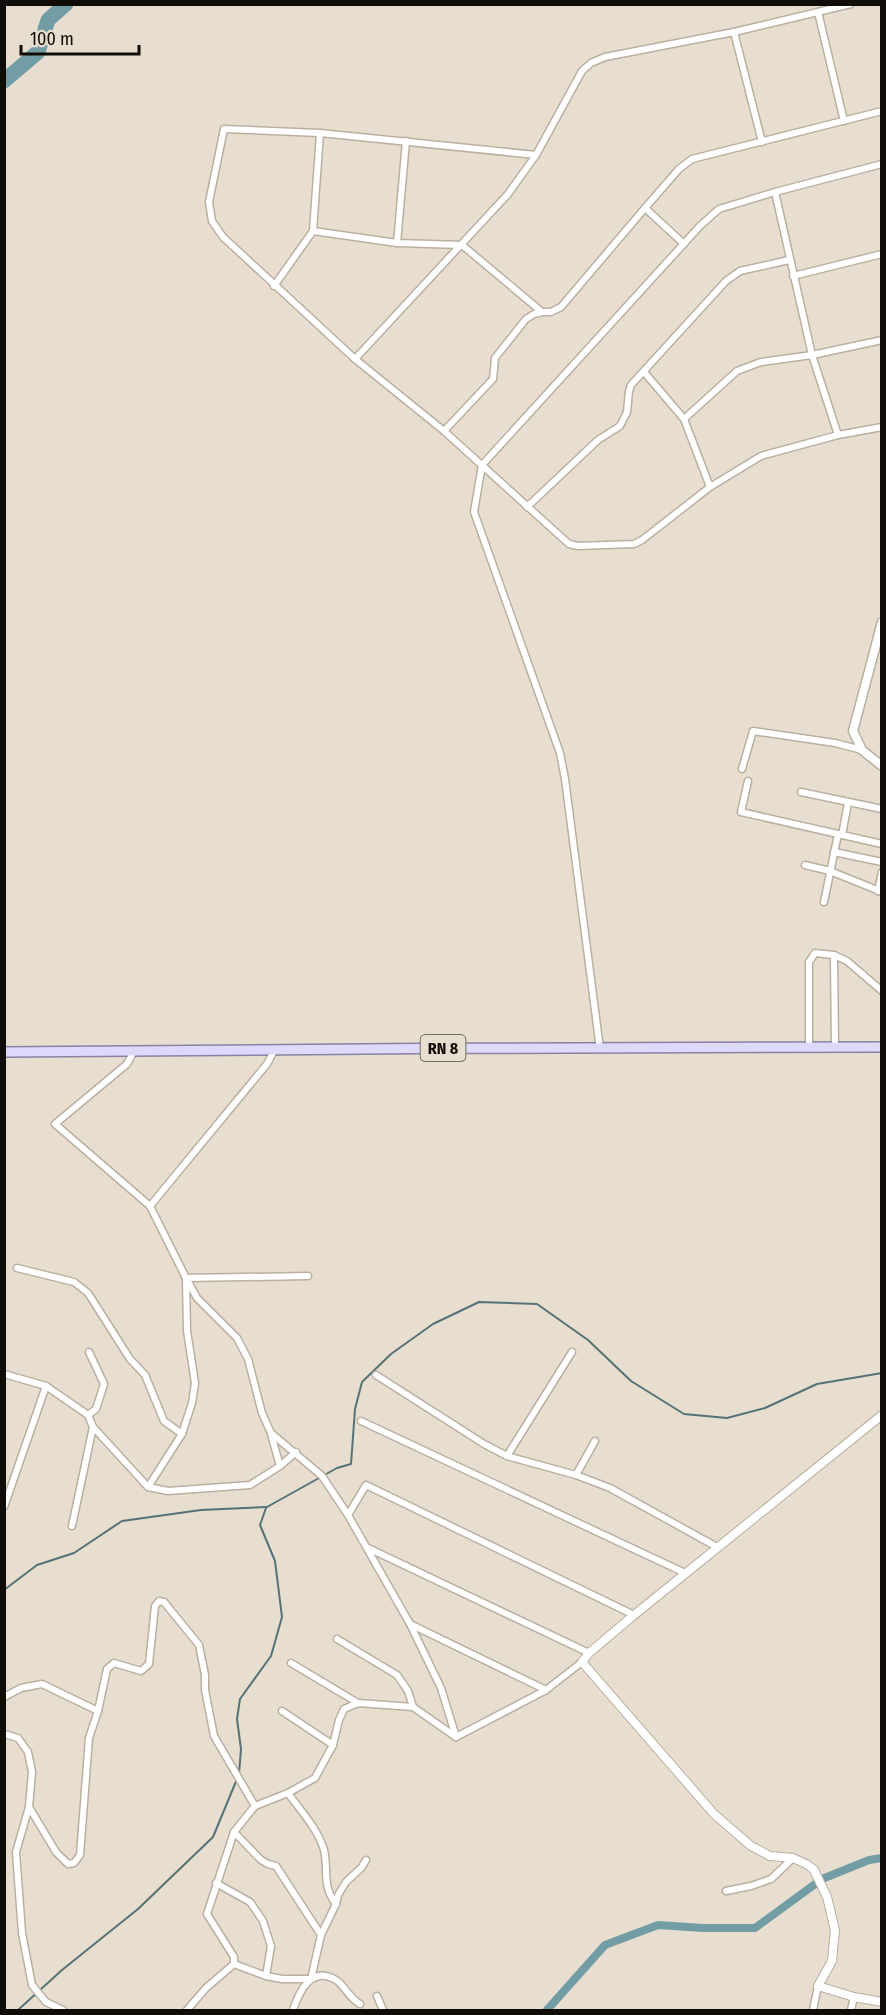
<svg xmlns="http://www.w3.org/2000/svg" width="886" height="2015" font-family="'Fira Sans Condensed',sans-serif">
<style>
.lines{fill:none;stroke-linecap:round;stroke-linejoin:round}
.stream{stroke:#557276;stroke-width:2}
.canal{stroke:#729da5;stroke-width:8}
.river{stroke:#729da5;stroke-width:15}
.minor-casing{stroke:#b9b0a2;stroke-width:9}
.tertiary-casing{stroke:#b9b0a2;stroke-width:10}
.secondary-casing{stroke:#b9b0a2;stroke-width:11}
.primary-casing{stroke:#8881a3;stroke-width:12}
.minor{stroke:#fff;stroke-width:6}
.tertiary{stroke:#fff;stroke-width:8}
.secondary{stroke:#fff;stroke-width:8}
.primary{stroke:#ded9fa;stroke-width:9}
.labels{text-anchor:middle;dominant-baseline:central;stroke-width:6;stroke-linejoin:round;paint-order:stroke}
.shield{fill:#e7decf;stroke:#504c44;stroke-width:1.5}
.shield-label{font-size:16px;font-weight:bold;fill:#100d08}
</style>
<rect width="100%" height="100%" fill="#e7decf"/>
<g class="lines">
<!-- stream -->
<g class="stream">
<polyline points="4,1590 37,1565 74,1553 122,1521 201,1510 267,1507 337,1468 351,1464 355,1409 362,1382 391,1354 433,1324 479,1302 537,1304 588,1340 631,1381 684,1414 727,1418 765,1408 817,1384 882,1373"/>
<polyline points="239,1774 241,1749 237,1719 240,1699 271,1656 282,1617 275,1561 260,1525 266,1508"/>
<polyline points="18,2010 62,1970 138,1909 213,1837 237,1779"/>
</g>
<!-- canal -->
<polyline class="canal" points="547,2010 605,1945 658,1925 703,1928 755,1928 822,1879 869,1860 882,1858"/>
<!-- river -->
<polyline class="river" points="4,81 38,52 48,20 66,4"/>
<defs>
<g id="minor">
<polyline points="851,4 734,32 605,57 591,63 582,71 536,155 320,133 224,129 209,202 212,221 223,237 355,359 444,431 569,544 578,546 634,544 642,540 710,487 761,456 838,435 882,427"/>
<polyline points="818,12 844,121"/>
<polyline points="734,32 762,142"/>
<polyline points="775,192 812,355 838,435"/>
<polyline points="645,208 684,244"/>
<polyline points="313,231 397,243 462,245 542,312"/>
<polyline points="397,243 406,141"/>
<polyline points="793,276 882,254"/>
<polyline points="274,286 313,231 320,133"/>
<polyline points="355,359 508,194 536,155"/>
<polyline points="644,372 684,419 710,487"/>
<polyline points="684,419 737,371 761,362 812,355 882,340"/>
<polyline points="444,431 493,379 495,358 526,319 534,314 542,312 551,312 561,307 645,208 679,169 692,159 882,111"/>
<polyline points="527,507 598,440 620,426 627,412 629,391 631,385 726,281 740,271 789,260"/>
<polyline points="742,769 753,731 835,743 862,750"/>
<polyline points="748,781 741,812 882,844"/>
<polyline points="801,792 882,809"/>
<polyline points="842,835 848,803"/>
<polyline points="834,852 882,862"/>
<polyline points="805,865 830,871 882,892"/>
<polyline points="878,891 882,872"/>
<polyline points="824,902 838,834"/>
<polyline points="834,955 835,1047"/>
<polyline points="809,1047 809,962 815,953 834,955 847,961 882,991"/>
<polyline points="600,1049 565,779 560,753 474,512 482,465 700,226 719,209 775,192 882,164"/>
<polyline points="134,1051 127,1064 55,1124 150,1206 186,1278 187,1331 195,1383 192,1403 182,1434 148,1487"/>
<polyline points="150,1206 267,1064 275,1049"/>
<polyline points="17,1268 74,1282 88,1293 130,1359 145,1375 164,1421 182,1434"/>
<polyline points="308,1276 186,1278 197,1298 237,1338 248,1359 262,1413 271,1433 322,1476 348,1515 410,1624 441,1688 456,1737"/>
<polyline points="4,1374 46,1386"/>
<polyline points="376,1375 484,1444 507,1456 576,1475 610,1488 717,1547"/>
<polyline points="88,1415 93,1427 148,1487 168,1491 250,1485 280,1466 296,1452"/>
<polyline points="361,1421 685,1573"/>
<polyline points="271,1434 280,1466"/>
<polyline points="507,1456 572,1352"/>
<polyline points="576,1475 595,1441"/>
<polyline points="4,1507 46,1386 88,1415 96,1409 104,1384 89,1352"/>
<polyline points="348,1515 366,1485 634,1615"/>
<polyline points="72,1526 93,1427"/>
<polyline points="368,1548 589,1653"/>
<polyline points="410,1624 546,1690"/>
<polyline points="337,1639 397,1675 408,1691 413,1707"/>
<polyline points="291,1663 358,1703"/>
<polyline points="4,1697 21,1688 42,1684 98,1711"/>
<polyline points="282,1711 333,1745"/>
<polyline points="4,1734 18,1738 28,1752 32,1772 29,1807 16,1852 22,1933 32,1985 46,2002 63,2010"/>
<path d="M 288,1793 C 300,1810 318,1829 324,1850 C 329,1871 321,1884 336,1904"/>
<polyline points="29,1807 56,1852 68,1864 74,1863 80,1855 89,1738 98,1711 107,1669 114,1663 141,1671 149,1664 155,1606 159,1601 164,1602 199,1645 205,1675 205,1690 214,1736 255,1806"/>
<polyline points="234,1832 261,1860 268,1864 276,1866 321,1935"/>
<polyline points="216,1883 250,1902 263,1921 271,1946 266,1976"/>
<polyline points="726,1891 751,1886 771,1879 793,1858"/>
<polyline points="234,1964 266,1976 282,1979 311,1979 321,1935 336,1904 338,1895 346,1882 362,1867 366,1860"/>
<polyline points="377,1996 383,2010"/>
<polyline points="187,2010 206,1988 234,1964 234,1957 207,1914 234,1832 255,1806 288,1793 315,1778 333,1745 339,1720 344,1709 358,1703 413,1707 456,1737 546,1690 582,1662"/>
<path d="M 293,2010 C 299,1992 311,1965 336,1980 C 345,1986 350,1999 360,2004"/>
<polyline points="813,2010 818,1986"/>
<polyline points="851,2010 854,1997"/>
</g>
<polyline id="tertiary" points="882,1415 634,1615 589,1653 582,1662 714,1814 751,1846 770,1856 793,1858 808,1865 814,1870 827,1897 835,1930 832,1961 818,1986 854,1997 882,2002"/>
<polyline id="secondary" points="882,622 853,731 862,750 882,766"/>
<path id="primary" d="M 4,1052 C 297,1049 589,1047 882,1047"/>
</defs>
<!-- minor casing -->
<use href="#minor" class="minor-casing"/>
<!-- tertiary casing -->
<use href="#tertiary" class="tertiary-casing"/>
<!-- secondary casing -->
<use href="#secondary" class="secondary-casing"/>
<!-- primary casing -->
<use href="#primary" class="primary-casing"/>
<!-- minor -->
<use href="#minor" class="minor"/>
<!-- tertiary -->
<use href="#tertiary" class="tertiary"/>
<!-- secondary -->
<use href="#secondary" class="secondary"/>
<!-- primary -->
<use href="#primary" class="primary"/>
</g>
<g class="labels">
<!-- shield labels -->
<rect class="shield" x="420.5" y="1035" width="45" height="26" rx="4.5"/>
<g class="shield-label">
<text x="443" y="1048">RN 8</text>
</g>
</g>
<!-- border -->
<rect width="886" height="2015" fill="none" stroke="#100d08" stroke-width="12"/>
<!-- scale -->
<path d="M21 45v9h118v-9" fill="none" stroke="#100d08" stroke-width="3"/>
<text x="30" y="45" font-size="18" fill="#100d08" stroke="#e7decf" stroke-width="4.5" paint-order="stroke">100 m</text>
</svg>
